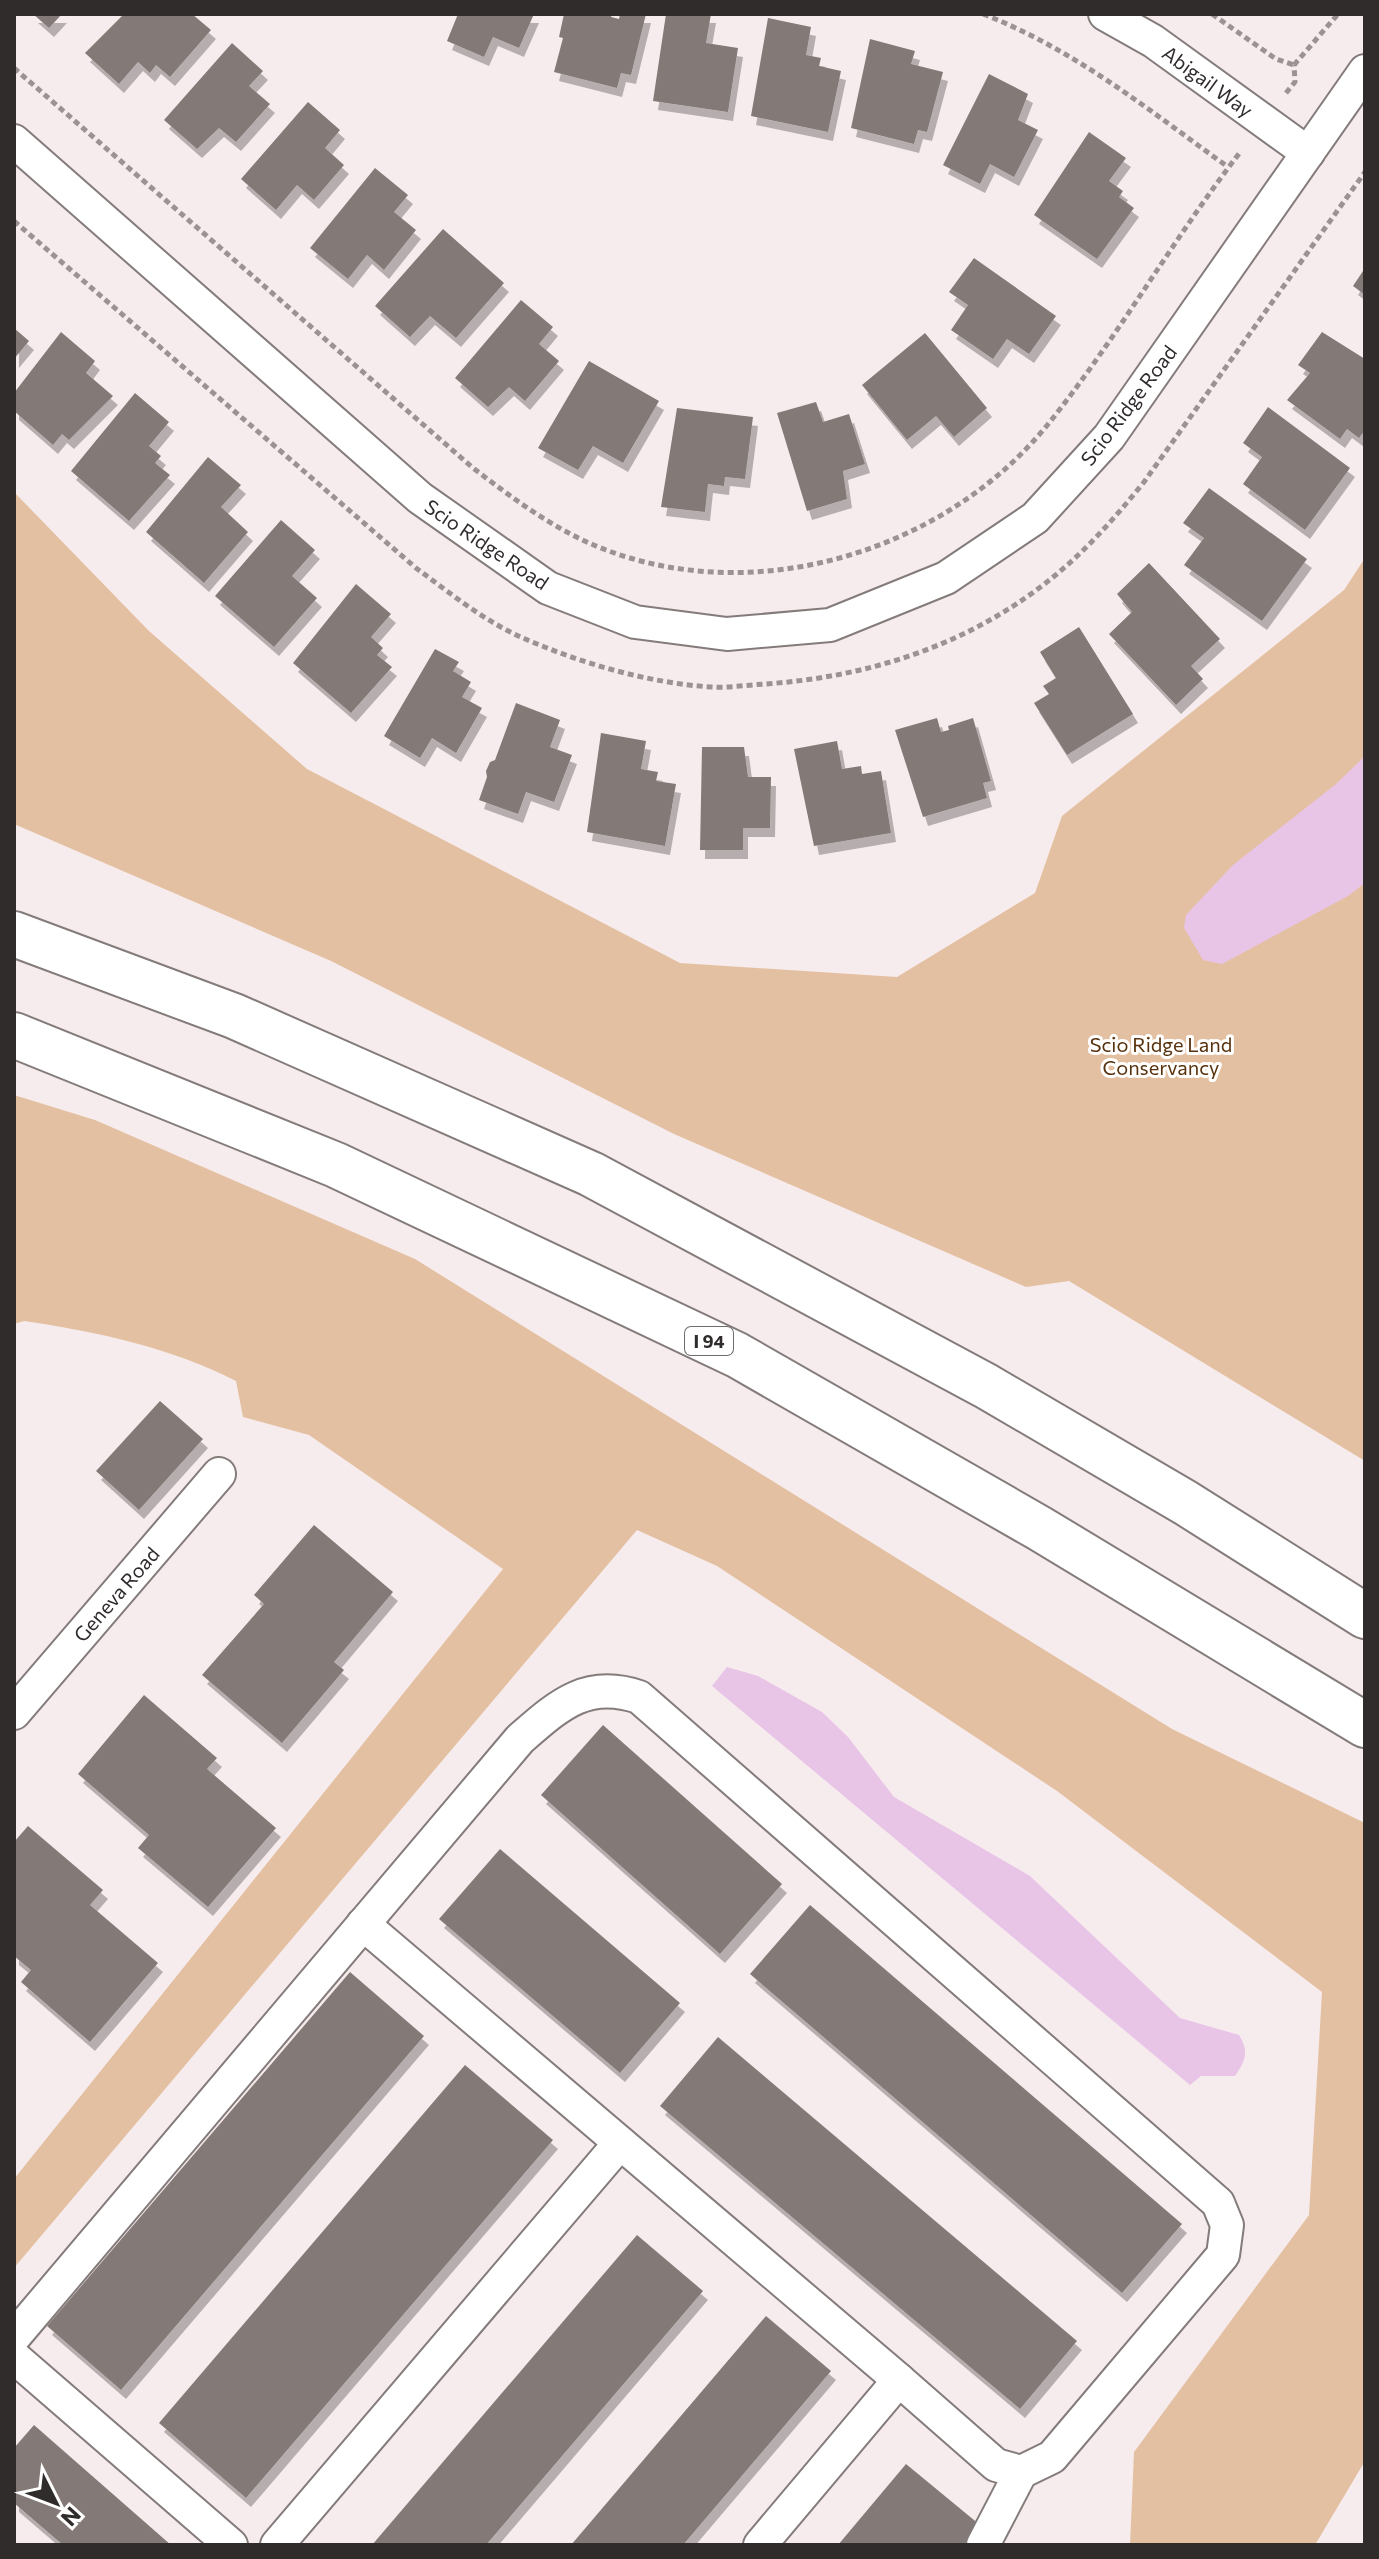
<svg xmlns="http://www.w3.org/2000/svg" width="1379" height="2559" font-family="Commissioner,sans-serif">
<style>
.green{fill:#e4c0a2}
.water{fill:#e8c4e7}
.building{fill:#837a77;filter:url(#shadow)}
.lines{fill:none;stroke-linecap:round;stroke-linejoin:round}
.street-casing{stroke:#847b7b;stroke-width:36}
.highway-casing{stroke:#847b7b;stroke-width:48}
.path{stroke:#9b9393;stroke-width:5;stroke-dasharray:6 4;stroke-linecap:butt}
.street{stroke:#fff;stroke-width:32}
.highway{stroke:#fff;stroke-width:44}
.labels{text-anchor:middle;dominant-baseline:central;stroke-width:6;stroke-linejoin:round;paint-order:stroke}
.shield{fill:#fff;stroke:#6e6b6b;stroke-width:2}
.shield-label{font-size:18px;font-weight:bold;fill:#302c2c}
.street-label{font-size:20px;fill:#302c2c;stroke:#fff}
.park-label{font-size:20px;fill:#58320d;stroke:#fff}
</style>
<defs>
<filter id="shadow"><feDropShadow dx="5" dy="9" stdDeviation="0" flood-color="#0004"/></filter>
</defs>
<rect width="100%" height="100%" fill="#f7eced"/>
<!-- green -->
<g class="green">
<polygon points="14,492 149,631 307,769 680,963 897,977 1035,893 1062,816 1344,590 1365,558 1365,1461 1069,1281 1026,1287 674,1134 331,961 14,824"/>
<path d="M 14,1095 L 95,1120 L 415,1259 L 1172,1729 L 1365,1823 L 1365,2461 L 1315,2545 L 1130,2545 L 1134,2452 L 1309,2215 L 1322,1992 L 1057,1791 L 717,1566 L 637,1530 L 14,2268 L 14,2179 L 503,1569 L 309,1435 L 243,1417 L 236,1381 C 169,1347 98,1332 24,1321 L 14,1324 Z"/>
</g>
<!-- water -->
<g class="water">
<polygon points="1365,756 1365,883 1348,896 1222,964 1203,960 1184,928 1186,915 1233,865 1336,784"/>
<path d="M 727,1667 L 758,1676 L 822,1712 L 848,1737 L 894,1797 L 1030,1876 L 1180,2018 L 1239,2035 C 1249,2051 1246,2060 1235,2076 L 1201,2076 L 1190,2085 L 712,1686 Z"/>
</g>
<!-- building -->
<g class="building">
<polygon points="33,14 62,14 49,28"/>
<polygon points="124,14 192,14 211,30 170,77 156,65 150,73 138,62 119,84 85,53"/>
<polygon points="458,14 534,14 519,48 493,37 484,57 447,41"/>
<polygon points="564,14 612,14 611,17 619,19 620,14 646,14 631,75 621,73 617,88 554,72 563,38 559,37"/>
<polygon points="666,14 711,14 706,43 738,48 728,112 653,101"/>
<polygon points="768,18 811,27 806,55 821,58 819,66 841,71 828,132 751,116"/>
<polygon points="870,39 915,51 911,64 943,72 927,132 918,130 914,144 851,128"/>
<polygon points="232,43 263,71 249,86 270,104 236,142 219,128 197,149 164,120"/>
<polygon points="989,74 1028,94 1018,120 1038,130 1014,177 990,164 980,184 943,165"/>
<polygon points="308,102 340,130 325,148 344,165 314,200 297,185 276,210 241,179"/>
<polygon points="1089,132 1126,158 1109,181 1123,191 1119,197 1134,208 1097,259 1034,215"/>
<polygon points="375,168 408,195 394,212 416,230 384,270 367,255 348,279 310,248"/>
<polygon points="443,229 504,283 456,338 430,316 410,337 375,306"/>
<polygon points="974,258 1056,316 1029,354 1007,339 993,359 951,330 968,305 949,292"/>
<polygon points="1365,268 1365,295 1353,286"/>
<polygon points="521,300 553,327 539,344 559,361 525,401 509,387 488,407 455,378"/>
<polygon points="14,328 29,341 14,359"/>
<polygon points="61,332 95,361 86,373 113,396 69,440 62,434 53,445 14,411 14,393"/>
<polygon points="1322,332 1365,359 1365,430 1359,438 1347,429 1340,439 1287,400 1310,373 1298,365"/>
<polygon points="925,333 987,408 954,437 936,416 907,440 862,385"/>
<polygon points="589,361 659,401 623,463 593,446 578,470 538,448"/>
<polygon points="135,393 169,422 149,446 161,456 155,463 170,475 129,521 71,471"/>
<polygon points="816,402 823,422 849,414 865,464 843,471 847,499 807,511 777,413"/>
<polygon points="1268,407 1350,468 1305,530 1243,484 1262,457 1243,443"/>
<polygon points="677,408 753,417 745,479 725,477 724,486 708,484 705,512 661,507"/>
<polygon points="208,457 241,485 221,507 248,532 204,583 146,532"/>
<polygon points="1209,488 1307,559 1262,621 1184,565 1204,538 1183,523"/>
<polygon points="281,520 315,550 292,576 317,598 274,647 215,596"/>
<polygon points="1149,563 1220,639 1191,666 1203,679 1176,705 1109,634 1132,612 1117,594"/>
<polygon points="356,584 391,614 371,637 383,648 377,655 392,667 351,713 293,663"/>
<polygon points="1079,627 1133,714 1067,755 1034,703 1049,694 1043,686 1056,678 1040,652"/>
<polygon points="435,649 459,662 453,671 471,682 462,697 482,708 456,753 432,738 420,758 384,736"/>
<polygon points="516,703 560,720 550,747 572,755 554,802 526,792 518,814 479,800 487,777 486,771 490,762 495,760"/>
<polygon points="937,718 941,732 949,730 948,726 973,718 991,781 983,783 987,798 923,817 895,730"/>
<polygon points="601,733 646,741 641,769 658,772 656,781 676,784 665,846 587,832"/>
<polygon points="837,741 842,769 861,766 862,774 881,771 891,833 814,846 794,749"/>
<polygon points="702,747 744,747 748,777 771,777 770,828 743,828 743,850 700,850"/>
<polygon points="160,1401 203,1439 139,1510 96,1471"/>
<polygon points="314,1525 393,1592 334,1662 344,1670 282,1743 202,1675 264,1604 254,1595"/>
<polygon points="144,1695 217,1758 207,1769 276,1828 208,1907 138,1848 149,1835 78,1774"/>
<polygon points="603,1725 782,1884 720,1954 541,1795"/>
<polygon points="28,1826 103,1890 90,1905 158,1963 90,2042 21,1982 31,1970 14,1956 14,1842"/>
<polygon points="500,1849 680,2003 620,2073 439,1919"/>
<polygon points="810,1905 1182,2224 1122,2293 750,1974"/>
<polygon points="350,1972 424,2036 121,2390 47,2326"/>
<polygon points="718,2037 1077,2341 1020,2409 660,2106"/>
<polygon points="465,2065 553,2140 246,2498 159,2423"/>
<polygon points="637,2235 703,2291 486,2545 372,2545"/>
<polygon points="766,2316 831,2371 683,2545 571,2545"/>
<polygon points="34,2425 171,2545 63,2545 14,2503 14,2448"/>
<polygon points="906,2464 980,2525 963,2545 838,2545"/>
</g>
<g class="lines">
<defs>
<g id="street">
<polyline points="1105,14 1153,41 1308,153"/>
<polyline points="14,141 420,498 548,588 635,622 727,634 830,625 946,578 1035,518 1109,437 1365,71"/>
<polyline points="14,1713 219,1474"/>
<polyline points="363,1924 899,2380"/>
<path d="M 14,2337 L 520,1739 C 558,1706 586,1679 639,1697 L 1218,2203 L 1227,2225 L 1223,2255 L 1052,2457 L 1021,2472 L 996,2465 L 899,2380 L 760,2545"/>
<polyline points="14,2357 231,2545"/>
<polyline points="277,2545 620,2143"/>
<polyline points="983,2545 1021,2472"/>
</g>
<g id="highway">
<polyline points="14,934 234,1016 591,1174 986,1386 1186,1503 1365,1616"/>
<polyline points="14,1035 336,1165 737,1355 1039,1528 1365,1725"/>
</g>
</defs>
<!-- street casing -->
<use href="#street" class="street-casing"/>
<!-- highway casing -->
<use href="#highway" class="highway-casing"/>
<!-- path -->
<g class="path">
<path d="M 983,14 C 1074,49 1150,111 1228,167"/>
<polyline points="1212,14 1276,59 1294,65"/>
<polyline points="1294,65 1338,14"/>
<path d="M 14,68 L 473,468 C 515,500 556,531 606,550 C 760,608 947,550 1049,423 C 1118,337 1173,239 1241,151"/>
<polyline points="1286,93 1295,82 1294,65"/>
<path d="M 14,221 L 416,568 C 450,593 484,621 523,638 C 580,663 648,683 711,687 C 728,688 747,685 765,684 C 868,677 965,646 1047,582 C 1084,553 1114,519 1144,482 L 1365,172"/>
</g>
<!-- street -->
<use href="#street" class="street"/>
<!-- highway -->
<use href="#highway" class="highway"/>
</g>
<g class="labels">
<!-- shield labels -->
<rect class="shield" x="685" y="1327" width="48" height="28" rx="6"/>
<g class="shield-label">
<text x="709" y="1341">I 94</text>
</g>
<!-- street labels -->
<g class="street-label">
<text transform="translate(1208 81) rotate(36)">Abigail Way</text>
<text transform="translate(1128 405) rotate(-53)">Scio Ridge Road</text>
<text transform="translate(487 544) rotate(34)">Scio Ridge Road</text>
<text transform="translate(116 1594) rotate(-49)">Geneva Road</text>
</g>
<!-- park labels -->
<g class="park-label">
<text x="1161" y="1044">Scio Ridge Land<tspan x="1161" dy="23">Conservancy</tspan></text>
</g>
</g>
<!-- border -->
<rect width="1379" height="2559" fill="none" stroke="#302c2c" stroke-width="32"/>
<!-- north arrow -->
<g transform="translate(56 2503) rotate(132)" stroke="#ffffff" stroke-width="6" paint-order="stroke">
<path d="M0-6L14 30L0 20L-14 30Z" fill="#302c2c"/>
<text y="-12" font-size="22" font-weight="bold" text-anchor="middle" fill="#302c2c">N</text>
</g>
</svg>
